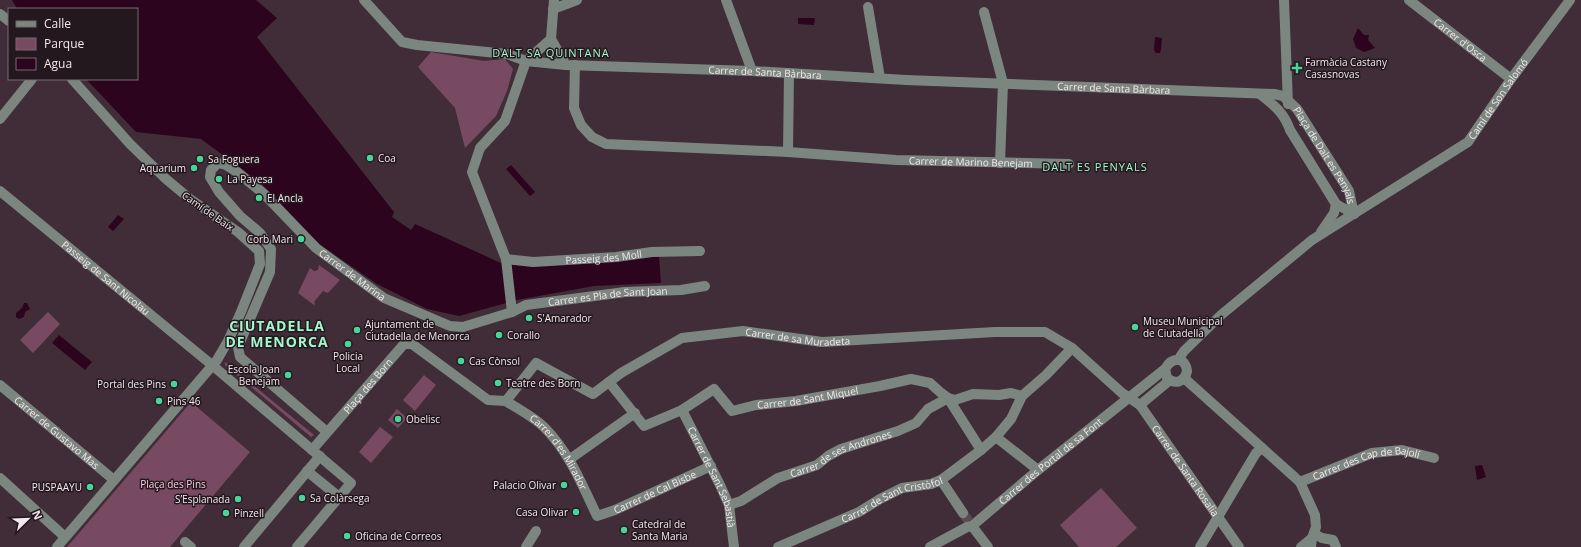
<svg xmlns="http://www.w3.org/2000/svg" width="1581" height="547" font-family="'Open Sans',sans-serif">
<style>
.green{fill:#774a61}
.water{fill:#2d041d}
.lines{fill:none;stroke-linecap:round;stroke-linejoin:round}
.minor-tunnel{stroke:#5c4952;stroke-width:10;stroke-dasharray:10 5;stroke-linecap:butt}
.minor{stroke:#7c8680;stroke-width:10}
.poi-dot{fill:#4cd39b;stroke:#22181d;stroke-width:1.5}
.labels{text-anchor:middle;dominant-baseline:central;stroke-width:3;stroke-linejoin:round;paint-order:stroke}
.street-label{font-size:10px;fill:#f5e7ed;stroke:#22181d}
.poi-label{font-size:10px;fill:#f5e7ed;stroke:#22181d;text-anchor:start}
.park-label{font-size:10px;fill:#fdcbe3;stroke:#22181d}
.neighbourhood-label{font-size:11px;letter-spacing:1px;fill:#a4f7ce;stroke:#22181d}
.district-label{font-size:14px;font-weight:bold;letter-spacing:1px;fill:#a4f7ce;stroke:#22181d}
</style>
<rect width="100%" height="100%" fill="#412d37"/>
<!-- green -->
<g class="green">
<polygon points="431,52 484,61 505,59 513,69 507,91 496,116 465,148 455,108 418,67"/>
<polygon points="319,265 340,280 328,293 323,291 314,302 315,304 314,305 298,293 310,268 314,271 318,270"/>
<polygon points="48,312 60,324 33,353 20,340"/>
<polygon points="225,362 314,435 311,437 225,365"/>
<polygon points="424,375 436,385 415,411 403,400"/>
<polygon points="191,402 250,452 170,547 67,547"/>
<polygon points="397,409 407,418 398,428 388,420"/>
<polygon points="380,427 393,437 371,463 359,452"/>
<polygon points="1101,488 1137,528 1116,547 1079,547 1060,525"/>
</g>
<!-- water -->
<g class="water">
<polygon points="12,0 256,0 277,18 257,37 394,212 392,217 411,230 415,224 501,263 513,265 543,265 659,256 661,283 594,286 517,300 459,316 427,309 377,284 319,244 262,184 201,139 136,132 86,79 137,79 137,9 17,9"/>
<polygon points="798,18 815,18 814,25 798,24"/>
<polygon points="1358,28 1364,35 1369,35 1368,40 1375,48 1364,52 1356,48 1353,39"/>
<polygon points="1155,37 1162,38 1161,50 1160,53 1156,53 1154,50"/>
<polygon points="511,165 535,192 530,196 506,169"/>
<polygon points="118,215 124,219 113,231 108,227"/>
<polygon points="24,303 27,303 30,309 25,312 24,317 19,319 16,317 16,313 22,308"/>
<polygon points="59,335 92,362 85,370 52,343"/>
<polygon points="1482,465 1486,477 1477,480 1475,466"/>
</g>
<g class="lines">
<!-- minor-tunnel -->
<polyline class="minor-tunnel" points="963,513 972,526"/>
<!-- minor -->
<g class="minor">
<path id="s1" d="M 364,0 L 402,42 L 417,45 L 507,54 L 526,61 L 566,65 L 752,71 L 906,80 L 1274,94 L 1283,96 L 1297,109 L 1349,191 L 1354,214"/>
<polyline points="726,0 752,71"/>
<polyline points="1284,0 1288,104"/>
<path id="s2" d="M 1409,0 L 1511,79"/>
<polyline points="868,7 880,78"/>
<polyline points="553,9 577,0"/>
<polyline points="984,12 1003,83 1000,163"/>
<polyline points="0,14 9,21"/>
<polyline points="551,39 554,0"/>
<polyline points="551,39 566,65"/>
<polyline points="575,65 574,108 581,125 592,137 606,144 788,152 789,73"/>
<path d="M 1261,95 C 1275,106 1284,113 1290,130 L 1336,204 L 1354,214"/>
<polyline points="0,119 32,79"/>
<path id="s3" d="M 788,152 L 896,160 L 1069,164"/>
<path id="s4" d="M 0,191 L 212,365 L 351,483 L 297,547"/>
<polyline points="1321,232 1334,213 1336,204"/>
<path id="s5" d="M 506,259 L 533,262 L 616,257 L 652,252 L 700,251"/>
<polyline points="512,312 506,259 472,172 480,148 505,121 526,61 551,39"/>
<path id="s6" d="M 1178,360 L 1184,351 L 1221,315 L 1312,240 L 1468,142 L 1511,79 L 1570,0"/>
<polyline points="1184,378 1300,482 1315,515 1316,527 1312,538 1311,547"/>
<path id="s7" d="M 609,382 L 644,426 L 682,410 L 714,389 L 732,411 L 756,405 L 796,401 L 880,386 L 911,379 L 930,383 L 940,392 L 948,398 L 981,450"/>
<path id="s8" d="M 0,385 L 114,480"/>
<path id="s9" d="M 506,401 C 518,409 534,417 544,427 C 569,452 582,484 597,516 L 615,510 L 711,466"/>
<polyline points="1140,405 1170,380"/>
<path id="s10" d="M 682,410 L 720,485 L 729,505 L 734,547"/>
<path id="s11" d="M 327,432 L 240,357 L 238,347 L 270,272 L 271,249 L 260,233 L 240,216 L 219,192 L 210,177 L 211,170 L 218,163 L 226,165 L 237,172 L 264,194 L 316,248 L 384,298 L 450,326 L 463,327 L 512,312 L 526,305 L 625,292 L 681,290 L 705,286"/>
<polyline points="996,437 1038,470"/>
<path id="s12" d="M 312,450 L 404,344 L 412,344 L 488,400 L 506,401 L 536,363 L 593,394 L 621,373 L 682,338 L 743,331 L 822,342 L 995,332 L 1045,332 L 1072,348 L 1122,393 L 1140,405 L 1239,547"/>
<polyline points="570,459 635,413"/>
<polyline points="307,471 339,497"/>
<polyline points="0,478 65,537"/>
<polyline points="941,480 963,513"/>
<path id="s13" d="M 1300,482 L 1372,453 L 1402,450 L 1434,458"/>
<path id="s14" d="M 729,505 L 741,501 L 778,478 L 817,465 L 828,456 L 841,449 L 898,431 L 916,423 L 928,409 L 948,398 L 955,400 L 973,394 L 999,395 L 1011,393 L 1022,396"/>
<polyline points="972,526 988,547"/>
<polyline points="1314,534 1322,538 1333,540 1336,547"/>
<polyline points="185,542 191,547"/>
<polyline points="57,547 217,360 228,341 241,312 260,264 259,251 238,232 190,199 166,179 130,144 72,79"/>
<polyline points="244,547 320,456"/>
<polyline points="526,547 536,531"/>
<path id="s15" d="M 778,547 L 859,512 L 880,499 L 902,488 L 931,484 L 941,480 L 981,450 L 996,437 L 1011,419 L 1022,396 L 1046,375 L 1072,348"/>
<path id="s16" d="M 930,547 L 967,527 L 972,526 L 1038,470 L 1165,369 C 1172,357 1185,356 1187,371 C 1185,382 1175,385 1167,378 L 1165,369"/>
<polyline points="1200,547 1256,453 1262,448"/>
<polyline points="1301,547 1312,538"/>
</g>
</g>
<!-- markers -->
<g class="poi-dot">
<path d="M1295 62h4v4h4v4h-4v4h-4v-4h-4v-4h4z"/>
<circle cx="370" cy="158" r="4"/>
<circle cx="200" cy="159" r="4"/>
<circle cx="194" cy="168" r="4"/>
<circle cx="219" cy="179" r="4"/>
<circle cx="259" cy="198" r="4"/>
<circle cx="301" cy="239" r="4"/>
<circle cx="529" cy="318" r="4"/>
<circle cx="1135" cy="327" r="4"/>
<circle cx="357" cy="330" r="4"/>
<circle cx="499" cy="335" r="4"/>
<circle cx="348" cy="344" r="4"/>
<circle cx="461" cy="361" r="4"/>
<circle cx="288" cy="375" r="4"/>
<circle cx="498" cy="383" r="4"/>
<circle cx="174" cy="384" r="4"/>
<circle cx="159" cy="401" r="4"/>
<circle cx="398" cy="419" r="4"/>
<circle cx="564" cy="485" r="4"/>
<circle cx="90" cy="487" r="4"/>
<circle cx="302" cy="498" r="4"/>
<circle cx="238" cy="499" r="4"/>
<circle cx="576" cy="512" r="4"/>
<circle cx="226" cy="513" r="4"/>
<circle cx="624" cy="530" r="4"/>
<circle cx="347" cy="536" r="4"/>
</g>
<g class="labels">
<!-- street labels -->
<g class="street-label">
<text stroke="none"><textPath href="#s2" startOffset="65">Carrer d'Osca</textPath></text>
<text stroke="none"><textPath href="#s1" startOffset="422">Carrer de Santa Bàrbara</textPath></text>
<text stroke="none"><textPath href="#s1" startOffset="771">Carrer de Santa Bàrbara</textPath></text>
<text stroke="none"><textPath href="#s6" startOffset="417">Camí de Son Salomó</textPath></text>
<text stroke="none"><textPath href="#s1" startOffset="1014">Plaça de Dalt es Penyals</textPath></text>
<text stroke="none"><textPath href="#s3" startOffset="183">Carrer de Marino Benejam</textPath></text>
<text transform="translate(208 211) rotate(35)">Camí de Baix</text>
<text stroke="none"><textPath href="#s5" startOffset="98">Passeig des Moll</textPath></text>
<text stroke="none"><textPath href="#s11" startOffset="518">Carrer de Marina</textPath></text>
<text stroke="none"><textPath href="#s4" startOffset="137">Passeig de Sant Nicolau</textPath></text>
<text stroke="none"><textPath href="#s11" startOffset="791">Carrer es Pla de Sant Joan</textPath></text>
<text stroke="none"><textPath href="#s12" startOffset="596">Carrer de sa Muradeta</textPath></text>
<text stroke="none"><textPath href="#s12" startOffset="85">Plaça des Born</textPath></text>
<text stroke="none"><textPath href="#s7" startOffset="241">Carrer de Sant Miquel</textPath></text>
<text stroke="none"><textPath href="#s8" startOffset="74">Carrer de Gustavo Mas</textPath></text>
<text stroke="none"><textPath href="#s9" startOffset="75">Carrer d'es Mirador</textPath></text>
<text stroke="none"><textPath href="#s14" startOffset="124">Carrer de ses Andrones</textPath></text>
<text stroke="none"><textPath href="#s16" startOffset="149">Carrer des Portal de sa Font</textPath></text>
<text stroke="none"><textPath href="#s13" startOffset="70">Carrer des Cap de Bajolí</textPath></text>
<text stroke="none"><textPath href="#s12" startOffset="1044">Carrer de Santa Rosalia</textPath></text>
<text stroke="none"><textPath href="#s10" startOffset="74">Carrer de Sant Sebastià</textPath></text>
<text stroke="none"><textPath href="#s9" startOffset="213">Carrer de Cal Bisbe</textPath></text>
<text stroke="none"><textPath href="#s15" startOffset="124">Carrer de Sant Cristòfol</textPath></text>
</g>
<!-- poi labels -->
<g class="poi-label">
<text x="1305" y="62">Farmàcia Castany<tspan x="1305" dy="12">Casasnovas</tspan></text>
<text x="378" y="158">Coa</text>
<text x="208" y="159">Sa Foguera</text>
<text x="186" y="168" text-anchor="end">Aquarium</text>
<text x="227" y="179">La Payesa</text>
<text x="267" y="198">El Ancla</text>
<text x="293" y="239" text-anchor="end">Corb Mari</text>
<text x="537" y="318">S'Amarador</text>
<text x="1143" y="321">Museu Municipal<tspan x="1143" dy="12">de Ciutadella</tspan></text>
<text x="365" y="324">Ajuntament de<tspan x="365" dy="12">Ciutadella de Menorca</tspan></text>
<text x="507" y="335">Corallo</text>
<text x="348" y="356" text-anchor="middle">Policia<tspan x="348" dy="12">Local</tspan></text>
<text x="469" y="361">Cas Cònsol</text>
<text x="280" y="369" text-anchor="end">Escola Joan<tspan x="280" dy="12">Benejam</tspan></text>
<text x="506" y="383">Teatre des Born</text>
<text x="166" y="384" text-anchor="end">Portal des Pins</text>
<text x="167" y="401">Pins 46</text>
<text x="406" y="419">Obelisc</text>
<text x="556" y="485" text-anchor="end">Palacio Olivar</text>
<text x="82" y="487" text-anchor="end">PUSPAAYU</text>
<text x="310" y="498">Sa Colàrsega</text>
<text x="230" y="499" text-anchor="end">S’Esplanada</text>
<text x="568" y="512" text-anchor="end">Casa Olivar</text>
<text x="234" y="513">Pinzell</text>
<text x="632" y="524">Catedral de<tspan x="632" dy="12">Santa Maria</tspan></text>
<text x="355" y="536">Oficina de Correos</text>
</g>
<!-- park labels -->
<g class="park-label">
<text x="173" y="484">Plaça des Pins</text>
</g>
<!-- neighbourhood labels -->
<g class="neighbourhood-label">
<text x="551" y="52">DALT SA QUINTANA</text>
<text x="1095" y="166">DALT ES PENYALS</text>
</g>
<!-- district labels -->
<g class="district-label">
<text x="277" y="325">CIUTADELLA<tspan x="277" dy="16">DE MENORCA</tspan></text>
</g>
</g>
<!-- legend -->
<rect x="8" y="8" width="130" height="72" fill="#22181d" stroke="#766b70"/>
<rect x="16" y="21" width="20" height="6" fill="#7c8680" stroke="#766b70"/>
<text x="44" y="28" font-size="12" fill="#f5e7ed">Calle</text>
<rect x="16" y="38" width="20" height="12" fill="#774a61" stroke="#766b70"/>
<text x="44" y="48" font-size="12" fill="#f5e7ed">Parque</text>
<rect x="16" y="58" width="20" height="12" fill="#2d041d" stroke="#766b70"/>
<text x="44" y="68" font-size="12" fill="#f5e7ed">Agua</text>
<!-- north arrow -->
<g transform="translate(28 519) rotate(67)" stroke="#22181d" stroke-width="3" paint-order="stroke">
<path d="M0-3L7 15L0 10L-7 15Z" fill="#f5e7ed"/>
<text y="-6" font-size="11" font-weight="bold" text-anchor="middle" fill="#f5e7ed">N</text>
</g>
</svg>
